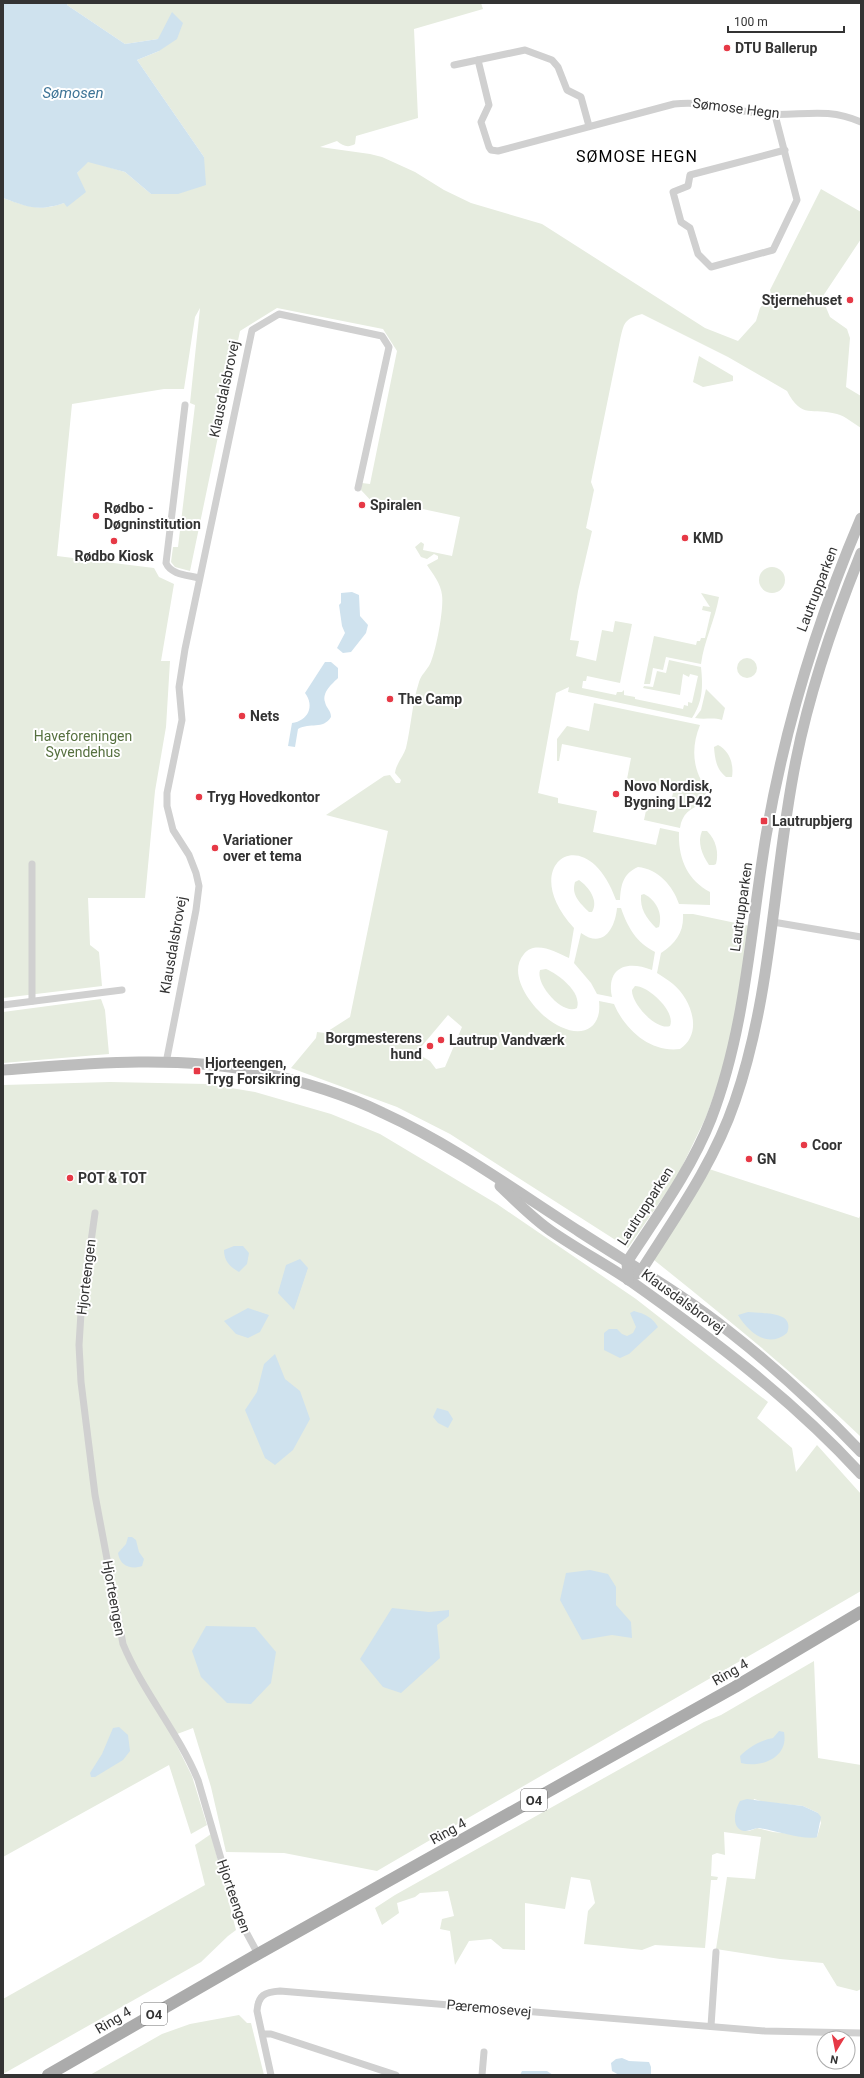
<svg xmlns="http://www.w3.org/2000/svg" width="864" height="2078" font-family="Roboto,sans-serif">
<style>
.green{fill:#e6ecdf;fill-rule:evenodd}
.water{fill:#cfe2ee}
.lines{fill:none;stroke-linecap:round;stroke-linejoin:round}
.street{stroke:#d0d0d0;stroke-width:7}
.secondary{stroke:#bdbdbd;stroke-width:11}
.primary{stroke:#ababab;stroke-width:12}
.poi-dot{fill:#e63946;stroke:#fff;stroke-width:1.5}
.labels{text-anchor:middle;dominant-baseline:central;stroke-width:4;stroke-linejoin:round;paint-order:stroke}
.shield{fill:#fff;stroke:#707070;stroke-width:1}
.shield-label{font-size:13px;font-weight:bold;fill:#333}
.poi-label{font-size:14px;font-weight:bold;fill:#333;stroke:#fff;text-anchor:start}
.street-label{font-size:14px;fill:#333;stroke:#fff}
.park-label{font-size:14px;fill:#56703f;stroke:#fff}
.water-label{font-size:15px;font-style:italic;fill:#3f7597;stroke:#fff}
.quarter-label{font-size:16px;letter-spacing:1px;fill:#000;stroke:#fff}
</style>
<rect width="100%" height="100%" fill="#fff"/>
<!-- green -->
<g class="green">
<path d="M 68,3 L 481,3 L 483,9 L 414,29 L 418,118 L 356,136 L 355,144 C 348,148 343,146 337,141 L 320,147 L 370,154 L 382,157 L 415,172 L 444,190 L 471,203 L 542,224 L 705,328 L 738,341 L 756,321 L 760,308 L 771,294 L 770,290 L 821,189 L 861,212 L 861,239 L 823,296 L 825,305 L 830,317 L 847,329 L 850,338 L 846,387 L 861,396 L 861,428 C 853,423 845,416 837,414 C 812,407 802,420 787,391 L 728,357 L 642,314 C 624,319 624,323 620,340 L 591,482 L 594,490 L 586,528 L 592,531 L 578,591 L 570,640 L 579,641 L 576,656 L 596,661 L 602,630 L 613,632 L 615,621 L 632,624 L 620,683 L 587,676 L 586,681 L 583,681 L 582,688 L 616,695 L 617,692 L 622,692 L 624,690 L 624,695 L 635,697 L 635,699 L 683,709 L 684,705 L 688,706 L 688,702 L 692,703 L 698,676 L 690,674 L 689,677 L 683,674 L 680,695 L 643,688 L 644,686 L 653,687 L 657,671 L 666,673 L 669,660 L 701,667 C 703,686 703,701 692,718 L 568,692 L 569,687 L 556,693 L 538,793 L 558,798 L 558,803 L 597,811 L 593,832 L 656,845 L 660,828 L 679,832 C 678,858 687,880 710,892 L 710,905 L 679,904 C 673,886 658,869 638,867 C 623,874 621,884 620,900 L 616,900 C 586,816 515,865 574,928 L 569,958 C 556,952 535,940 524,954 C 504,977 539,1018 561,1027 C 584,1038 602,1027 599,1001 L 614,1004 C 625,1030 651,1053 680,1049 C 704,1033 691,999 673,984 C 668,980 662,976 657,973 L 661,953 C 676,943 684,932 683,914 L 693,914 L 750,926 L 734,1025 L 720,1078 L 706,1117 L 677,1177 L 628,1248 L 450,1134 L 397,1107 L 291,1068 L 316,1038 L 317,1032 L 325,1033 L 350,1017 L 388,831 L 326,815 L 384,776 L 390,775 L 396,783 L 400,783 L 401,780 L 395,773 C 396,764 403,757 406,748 C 411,727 412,704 419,682 C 421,675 427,670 430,664 C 436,651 444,609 442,595 C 441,584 433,574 427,565 L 438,559 L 438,556 L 434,554 L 427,559 L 421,557 L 415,547 L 421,542 L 424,544 L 423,550 L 452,556 L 460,517 L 376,499 L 375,505 L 361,490 L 362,483 L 370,484 L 397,351 L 383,329 L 277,308 L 240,331 L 190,571 L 175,567 L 171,562 L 173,547 L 178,547 L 195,405 L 190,403 L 200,308 L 195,317 L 184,389 L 164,389 L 72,404 L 57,556 L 154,568 L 159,577 L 174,584 L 161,661 L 170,661 L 166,727 L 155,791 L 145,898 L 88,898 L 90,945 L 99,952 L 102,986 L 3,998 L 3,198 C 27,206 39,212 64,203 L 77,173 L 88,161 L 125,172 L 151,194 L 204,157 L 137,60 L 159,51 L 158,39 L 125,44 L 67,5 ZM 448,1015 L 462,1027 L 445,1067 L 436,1069 L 430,1061 L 416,1053 Z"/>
<polygon points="699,356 733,376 733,381 703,387 693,382"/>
<circle cx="772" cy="580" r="13"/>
<path d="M 701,593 L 719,597 C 715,620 704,641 701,664 L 666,657 L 663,670 L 653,668 L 650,684 L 644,684 L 654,636 L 696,645 L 697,641 L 700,641 L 701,638 L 705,638 L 711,612 L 702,610 L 703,606 L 710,607 Z"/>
<circle cx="747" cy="668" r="10"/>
<path d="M 706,689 L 725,708 L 722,720 C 713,717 705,720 695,718 L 701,710 Z"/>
<path d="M 594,703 L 700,725 C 691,747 692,770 707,789 L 703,804 C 690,808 682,814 680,828 L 644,820 L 648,801 L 670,805 L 674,789 L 627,779 L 631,758 L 562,744 L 559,761 L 557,761 L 557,739 L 567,726 L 589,731 Z"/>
<path d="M 718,745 C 730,751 734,765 732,777 L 726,777 C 716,769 715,759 714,747 Z"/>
<path d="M 702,831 L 707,831 C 716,840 719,852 716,864 L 714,865 L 709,865 C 702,855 697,842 702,831 Z"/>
<path d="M 579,880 C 589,887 599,901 592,912 L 589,912 C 580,903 571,895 575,882 Z"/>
<path d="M 644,894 C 656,900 663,913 659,927 L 656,928 C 646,918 640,909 641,895 Z"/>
<path d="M 617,908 L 621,908 C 628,928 636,942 655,952 L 652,970 C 627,960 606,967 612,997 L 597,994 L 591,983 L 574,963 L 581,933 C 603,949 615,929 617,908 Z"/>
<path d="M 546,969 C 558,974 582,992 577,1008 C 563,1016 535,984 540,970 Z"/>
<path d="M 635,986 C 649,986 676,1012 670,1026 C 656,1031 631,1003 632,990 Z"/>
<polygon points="101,999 105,1010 109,1054 3,1063 3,1012"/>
<path d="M 110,1082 L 207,1084 L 255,1092 L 331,1114 L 380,1134 L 497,1204 L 636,1299 L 768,1402 L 757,1418 L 792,1448 L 796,1472 L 817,1445 L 861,1494 L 861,1591 C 700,1685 538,1777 377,1871 L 284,1853 L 226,1852 L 211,1787 L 193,1728 L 172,1736 L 192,1776 L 207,1825 L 191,1834 L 169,1765 L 3,1857 L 3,1085 Z"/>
<path d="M 709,1169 L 859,1218 L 861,1214 L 861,1437 C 796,1374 725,1317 654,1260 Z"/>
<path d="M 814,1661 L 818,1758 L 861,1765 L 861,1989 L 857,1991 L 837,1986 L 823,1963 L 780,1959 L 716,1949 L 727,1877 L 755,1879 L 761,1837 L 724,1832 L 725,1855 L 717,1853 L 712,1855 L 711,1876 L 718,1877 L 717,1880 L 711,1880 L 705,1948 L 655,1945 L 642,1950 L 584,1944 L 588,1911 L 595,1903 L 590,1880 L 571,1877 L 565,1909 L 525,1903 L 525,1950 L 503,1949 L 491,1939 L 469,1941 L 455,1965 L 450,1931 L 440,1929 L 442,1919 L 454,1916 L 448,1891 L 420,1893 L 415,1897 L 397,1903 L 399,1913 L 382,1925 L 375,1908 L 395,1895 L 704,1722 L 721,1715 ZM 754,1799 L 764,1802 L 803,1806 L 818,1813 L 821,1823 L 817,1837 L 802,1837 L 792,1834 L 773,1832 L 757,1828 L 749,1831 L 742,1830 Z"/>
<polygon points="211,1834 236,1930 228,1936 201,1962 3,2074 3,1999 205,1885 195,1845"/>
<polygon points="239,2015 247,2023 251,2023 264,2075 90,2075 162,2034 190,2024"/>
</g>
<!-- water -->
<g class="water">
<path d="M 3,3 L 68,3 L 67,5 L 125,44 L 158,39 L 172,12 L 183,23 L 177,39 L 159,51 L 137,60 L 204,157 L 206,185 L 178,194 L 151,194 L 125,172 L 88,162 L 77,173 L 86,192 L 67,207 L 64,203 C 38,212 28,207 3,198 Z"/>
<polygon points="352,592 359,595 360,616 368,625 366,633 351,652 343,653 337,648 345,633 342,626 339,605 341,603 341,593"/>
<path d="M 325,662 L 331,662 L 338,668 L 338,678 C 332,684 322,692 325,702 C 326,708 331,710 331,717 C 323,730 310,722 298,729 L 295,747 L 288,746 L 292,723 C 308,721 315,706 305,693 Z"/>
<path d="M 234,1246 L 243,1246 L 249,1253 L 247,1264 L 239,1272 C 230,1267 224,1261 224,1250 Z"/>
<polygon points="300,1259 308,1268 294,1310 278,1293 286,1265"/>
<polygon points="248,1308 269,1315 260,1332 248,1338 236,1334 224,1321"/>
<path d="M 634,1311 C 645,1314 652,1317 658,1327 L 629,1354 L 620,1358 L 604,1350 L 604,1333 L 609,1329 L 617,1329 L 622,1334 L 627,1336 L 633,1333 L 636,1327 L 630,1313 Z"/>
<path d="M 748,1312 C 761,1314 796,1310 787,1333 C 768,1349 749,1333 738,1315 Z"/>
<polygon points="275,1354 285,1379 300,1391 310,1419 293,1450 275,1465 265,1458 245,1410 257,1392 264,1364"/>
<polygon points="437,1408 448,1411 453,1419 448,1428 438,1423 433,1417"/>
<path d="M 128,1537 L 132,1537 L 136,1540 L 139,1552 L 144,1559 L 142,1566 C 131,1570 120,1566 118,1553 L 126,1544 Z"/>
<polygon points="590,1570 608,1574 616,1587 616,1605 631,1622 632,1638 612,1635 582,1640 560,1600 566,1573"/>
<polygon points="392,1608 429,1612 449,1610 449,1616 437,1625 440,1658 401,1693 383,1687 360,1659"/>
<polygon points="206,1626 255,1627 276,1652 271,1683 251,1704 227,1703 201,1677 192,1651"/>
<polygon points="119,1727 128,1735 130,1751 123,1760 95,1777 91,1777 90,1773 102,1754 113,1728"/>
<path d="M 779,1731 L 784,1732 C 789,1758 761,1768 741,1763 L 740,1756 C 749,1747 761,1740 773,1738 Z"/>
<path d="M 747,1799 L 803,1806 L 818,1813 L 821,1817 L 817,1837 C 806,1841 773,1830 759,1828 C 752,1828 746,1835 738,1828 C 732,1821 736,1808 740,1801 Z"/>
<polygon points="622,2058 629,2061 649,2062 651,2067 651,2075 619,2075 612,2071 611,2063 616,2059"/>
<polygon points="522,2071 547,2071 553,2075 520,2075"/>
</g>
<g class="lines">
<!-- street -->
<g class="street">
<path d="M 478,60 L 489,105 L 481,122 L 489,147 L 491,150 L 498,151 L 674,104 C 706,100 732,111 764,114 C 800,117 824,106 861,122"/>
<polyline points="454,65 525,50 552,60 558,67 567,90 581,97 589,126"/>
<polyline points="775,115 797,200 773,250 711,267 698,254 690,228 681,222 673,192 688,186 690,175 785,150"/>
<path d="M 185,405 L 166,563 C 171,575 188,575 199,578"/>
<polyline points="32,864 32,1001"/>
<polyline points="773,922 861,937"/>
<polyline points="3,1005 122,990"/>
<polyline points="166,1063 196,910 199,886 196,873 189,855 173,830 167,806 167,793 182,720 179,687 185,649 252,330 279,314 382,336 389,347 358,488"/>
<path d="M 95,1213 L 81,1313 L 79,1345 L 81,1382 L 95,1495 L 123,1644 C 143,1692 178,1732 198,1780 L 238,1917 L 258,1954"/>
<polyline points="711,2026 716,1952"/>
<polyline points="263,2034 271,2034 396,2075"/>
<path d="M 271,2075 L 257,2011 C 258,1995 265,1992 280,1991 L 765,2031 L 861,2033"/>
<polyline points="482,2075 484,2052"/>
</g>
<!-- secondary -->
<g class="secondary">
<path d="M 3,1070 C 83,1064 173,1055 253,1071 C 297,1080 342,1093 383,1113 C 453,1145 516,1191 580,1232 C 631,1265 684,1295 731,1333 C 777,1369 821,1410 861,1452"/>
<path d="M 500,1186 C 517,1202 534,1220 554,1233 C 579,1250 605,1264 629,1280 C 711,1338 792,1399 861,1474"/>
<path d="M 637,1274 L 641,1271 C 676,1216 714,1163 735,1101 C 773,991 773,873 796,760 C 810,689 834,620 861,553"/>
<path d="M 628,1280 L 627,1262 C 657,1216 691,1170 711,1119 C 746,1028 750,931 766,836 C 785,726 817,621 861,518"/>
</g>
<!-- primary -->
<polyline class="primary" points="48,2075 258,1954 735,1687 861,1612"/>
</g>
<!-- markers -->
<g class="poi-dot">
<circle cx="727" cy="48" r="4"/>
<circle cx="850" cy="300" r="4"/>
<circle cx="362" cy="505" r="4"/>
<circle cx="96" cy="516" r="4"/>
<circle cx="685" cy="538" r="4"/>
<circle cx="114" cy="541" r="4"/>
<circle cx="390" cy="699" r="4"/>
<circle cx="242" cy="716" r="4"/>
<circle cx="616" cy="794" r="4"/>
<circle cx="199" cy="797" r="4"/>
<rect x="760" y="817" width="8" height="8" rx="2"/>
<circle cx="215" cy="848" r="4"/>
<circle cx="441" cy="1040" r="4"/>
<circle cx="430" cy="1046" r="4"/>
<rect x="193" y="1067" width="8" height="8" rx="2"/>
<circle cx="804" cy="1145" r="4"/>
<circle cx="749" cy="1159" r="4"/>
<circle cx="70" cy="1178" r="4"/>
</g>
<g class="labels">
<!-- shield labels -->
<g class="shield">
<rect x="521" y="1789" width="26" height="22" rx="3"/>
<rect x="141" y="2003" width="26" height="22" rx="3"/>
</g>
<g class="shield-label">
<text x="534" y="1800">O4</text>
<text x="154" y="2014">O4</text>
</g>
<!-- poi labels -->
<g class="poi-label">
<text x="735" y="48">DTU Ballerup</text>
<text x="842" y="300" text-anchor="end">Stjernehuset</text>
<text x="370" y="505">Spiralen</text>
<text x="104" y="508">Rødbo -<tspan x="104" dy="16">Døgninstitution</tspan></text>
<text x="693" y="538">KMD</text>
<text x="114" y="556" text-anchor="middle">Rødbo Kiosk</text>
<text x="398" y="699">The Camp</text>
<text x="250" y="716">Nets</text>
<text x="624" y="786">Novo Nordisk,<tspan x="624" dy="16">Bygning LP42</tspan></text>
<text x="207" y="797">Tryg Hovedkontor</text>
<text x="772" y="821">Lautrupbjerg</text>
<text x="223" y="840">Variationer<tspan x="223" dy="16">over et tema</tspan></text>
<text x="422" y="1038" text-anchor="end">Borgmesterens<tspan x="422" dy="16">hund</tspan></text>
<text x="449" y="1040">Lautrup Vandværk</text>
<text x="205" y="1063">Hjorteengen,<tspan x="205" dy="16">Tryg Forsikring</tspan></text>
<text x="812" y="1145">Coor</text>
<text x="757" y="1159">GN</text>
<text x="78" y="1178">POT &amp; TOT</text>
</g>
<!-- street labels -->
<g class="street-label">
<text transform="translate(736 108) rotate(7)">Sømose Hegn</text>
<text transform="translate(224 389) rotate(-78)">Klausdalsbrovej</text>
<text transform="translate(817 589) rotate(-69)">Lautrupparken</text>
<text transform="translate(741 907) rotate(-82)">Lautrupparken</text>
<text transform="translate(173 945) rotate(-80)">Klausdalsbrovej</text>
<text transform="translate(645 1206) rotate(-57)">Lautrupparken</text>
<text transform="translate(86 1277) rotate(-83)">Hjorteengen</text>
<text transform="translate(683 1301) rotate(36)">Klausdalsbrovej</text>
<text transform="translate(114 1598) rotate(80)">Hjorteengen</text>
<text transform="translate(730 1672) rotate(-30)">Ring 4</text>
<text transform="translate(448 1831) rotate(-29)">Ring 4</text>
<text transform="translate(234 1896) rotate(71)">Hjorteengen</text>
<text transform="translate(489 2008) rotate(5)">Pæremosevej</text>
<text transform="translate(113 2020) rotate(-31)">Ring 4</text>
</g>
<!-- park labels -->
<g class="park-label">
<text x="83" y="736">Haveforeningen<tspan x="83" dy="16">Syvendehus</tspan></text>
</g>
<!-- water labels -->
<g class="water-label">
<text x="73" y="93">Sømosen</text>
</g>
<!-- quarter labels -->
<g class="quarter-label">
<text x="637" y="156">SØMOSE HEGN</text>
</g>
</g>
<!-- border -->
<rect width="864" height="2078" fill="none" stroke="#333333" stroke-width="8"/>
<!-- north arrow -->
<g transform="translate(836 2050) rotate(190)"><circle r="19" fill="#ffffff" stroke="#adadad"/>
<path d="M0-3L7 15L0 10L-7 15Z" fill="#e63946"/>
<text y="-6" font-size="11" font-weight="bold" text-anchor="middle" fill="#333333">N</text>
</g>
<!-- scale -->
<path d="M728 26v6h116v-6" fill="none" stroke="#333333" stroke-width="2"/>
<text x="734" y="26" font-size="12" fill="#333333" stroke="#ffffff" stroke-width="3" paint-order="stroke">100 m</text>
</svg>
